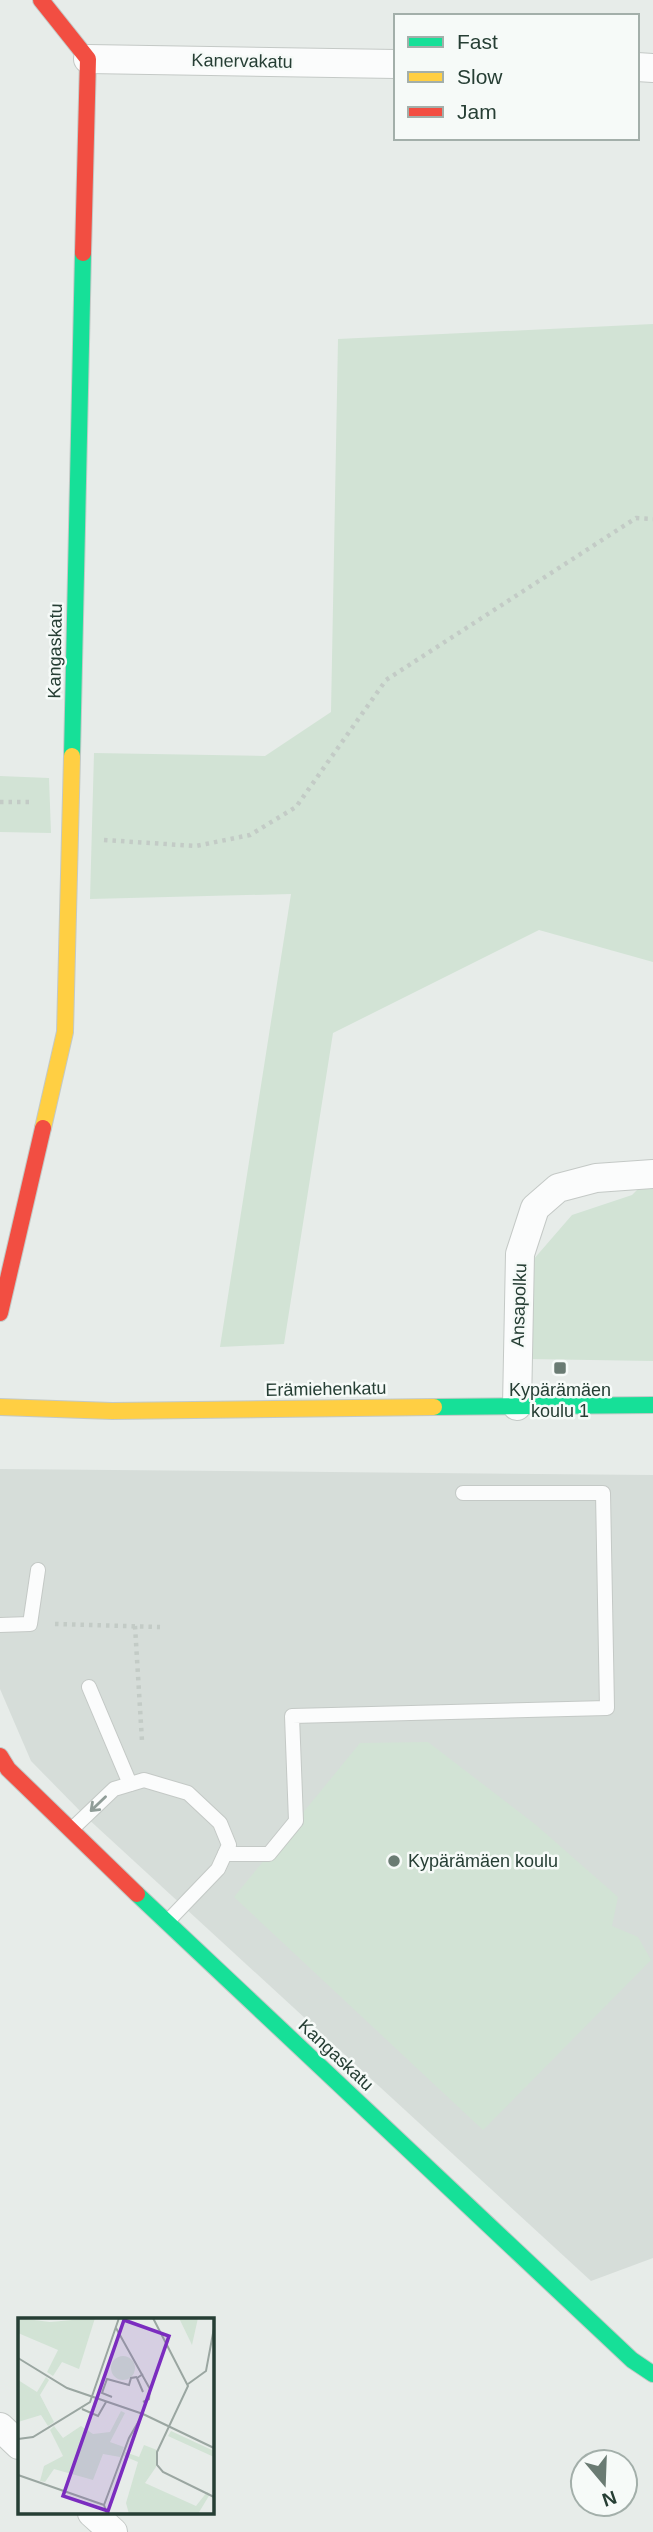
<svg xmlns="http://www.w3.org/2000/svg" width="653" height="2532" font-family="Helvetica,sans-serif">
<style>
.built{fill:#d6ddd9}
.green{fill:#d2e3d5}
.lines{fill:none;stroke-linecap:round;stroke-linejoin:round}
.lane-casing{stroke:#c4c9c6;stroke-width:16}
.street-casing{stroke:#c4c9c6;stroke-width:30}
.fast-casing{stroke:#c3c9c6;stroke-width:18}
.slow-casing{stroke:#c3c9c6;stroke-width:18}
.jam-casing{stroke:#c3c9c6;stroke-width:18}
.path{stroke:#c3cbc6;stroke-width:4.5;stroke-dasharray:3.5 5;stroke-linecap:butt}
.lane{stroke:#fbfcfc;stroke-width:14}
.street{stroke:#fbfcfc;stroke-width:28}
.fast{stroke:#16e098;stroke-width:16}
.slow{stroke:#ffcf43;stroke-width:16}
.jam{stroke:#f24e42;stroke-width:16}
.oneway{stroke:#909d98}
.poi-dot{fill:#6a7b73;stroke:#f6faf8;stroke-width:2.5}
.labels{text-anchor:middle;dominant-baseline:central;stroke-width:5;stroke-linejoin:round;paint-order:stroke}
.street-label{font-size:18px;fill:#263e34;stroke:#f6faf8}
.poi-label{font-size:18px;fill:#263e34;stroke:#f6faf8}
.inset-road{fill:none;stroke:#9aa6a1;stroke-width:2}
.view{fill:#7b2cbf;fill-opacity:0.15;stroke:#7b2cbf;stroke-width:3.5}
.inset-edge{fill:none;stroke:#263e34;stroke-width:3.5}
</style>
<rect width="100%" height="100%" fill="#e7ece9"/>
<!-- built -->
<polygon class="built" points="0,1469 653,1475 653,2258 591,2281 85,1816 31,1761 0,1689"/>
<!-- green -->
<g class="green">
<polygon points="653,324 653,962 539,930 333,1033 284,1344 220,1347 291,894 90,899 94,753 265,756 331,712 338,339"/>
<polygon points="0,776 49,778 51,833 0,832"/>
<polygon points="642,1185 653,1186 653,1361 528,1359 533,1260 572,1215 632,1195"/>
<polygon points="428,1742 536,1825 618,1897 612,1926 638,1937 651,1960 483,2130 234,1897 360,1743"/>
</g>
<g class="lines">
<defs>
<g id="lane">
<polyline points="0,1625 30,1624 38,1570"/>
<polyline points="89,1687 130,1784"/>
<polyline points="72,1829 114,1789 144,1780 188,1793 220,1823 229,1845 218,1869 168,1921"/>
<polyline points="225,1854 269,1854 296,1821 292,1716 607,1708 603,1493 463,1493"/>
</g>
<g id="street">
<polyline points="88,59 396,64"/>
<polyline points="637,67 653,68"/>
<polyline points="517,1406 520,1254 535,1208 558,1188 596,1178 653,1174"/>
<polyline points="0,2427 19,2445"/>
<polyline points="92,2513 113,2532"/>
</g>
<g id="fast">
<polyline points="72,756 83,253"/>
<polyline points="434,1407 653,1405"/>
<polyline points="137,1894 632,2360 653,2374"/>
</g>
<g id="slow">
<polyline points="43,1128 65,1032 72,756"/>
<polyline points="0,1407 112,1411 434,1407"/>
</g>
<g id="jam">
<polyline points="41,0 88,59 83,253"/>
<polyline points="0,1313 43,1128"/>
<polyline points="0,1756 8,1769 137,1894"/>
</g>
</defs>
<!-- lane casing -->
<use href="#lane" class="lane-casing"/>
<!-- street casing -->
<use href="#street" class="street-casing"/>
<!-- fast casing -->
<use href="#fast" class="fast-casing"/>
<!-- slow casing -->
<use href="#slow" class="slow-casing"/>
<!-- jam casing -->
<use href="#jam" class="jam-casing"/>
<!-- path -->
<g class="path">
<polyline points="0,802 33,802"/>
<polyline points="104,840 196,846 250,835 296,807 386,680 636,518 653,519"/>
<polyline points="55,1624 160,1627"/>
<polyline points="135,1626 142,1741"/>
</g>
<!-- lane -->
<use href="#lane" class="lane"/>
<!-- street -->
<use href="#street" class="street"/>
<!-- fast -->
<use href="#fast" class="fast"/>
<!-- slow -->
<use href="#slow" class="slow"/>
<!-- jam -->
<use href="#jam" class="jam"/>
</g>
<!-- one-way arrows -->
<defs><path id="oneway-shaft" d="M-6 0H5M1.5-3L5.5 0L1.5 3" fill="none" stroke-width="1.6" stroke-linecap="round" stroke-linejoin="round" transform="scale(1.75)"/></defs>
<use class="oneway" href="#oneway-shaft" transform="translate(98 1804) rotate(136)"/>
<!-- markers -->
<g class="poi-dot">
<rect x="553" y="1361" width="14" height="14" rx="3.5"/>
<circle cx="394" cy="1861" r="7"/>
</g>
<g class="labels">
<!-- street labels -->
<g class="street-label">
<text transform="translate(242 61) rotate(1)">Kanervakatu</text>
<text transform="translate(55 651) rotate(-89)">Kangaskatu</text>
<text transform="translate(519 1305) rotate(-88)">Ansapolku</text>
<text transform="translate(326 1389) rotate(-1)">Erämiehenkatu</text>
<text transform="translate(336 2055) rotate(43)">Kangaskatu</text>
</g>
<!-- poi labels -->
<g class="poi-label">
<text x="560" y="1390">Kypärämäen<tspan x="560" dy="21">koulu 1</tspan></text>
<text x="408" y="1861" text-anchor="start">Kypärämäen koulu</text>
</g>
</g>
<!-- overview -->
<g transform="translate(18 2318)">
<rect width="196" height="196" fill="#e7ece9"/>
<path d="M 0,0 L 32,4 L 77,0 L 61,51 L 44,44 L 35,58 L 29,54 L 40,32 L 0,15 ZM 161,0 L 180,0 L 174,27 ZM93 50a12 12 0 1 1 24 0a12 12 0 1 1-24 0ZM 28,59 L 31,62 L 22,77 L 36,104 L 30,108 L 23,97 L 0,104 L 0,62 L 19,74 ZM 103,93 L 107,95 L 92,124 L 106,129 L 102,139 L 85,136 L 75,162 L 36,151 L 27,164 L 22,163 L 26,148 L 45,138 L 32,112 L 36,108 L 45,120 L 63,108 L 75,116 L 92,114 ZM 153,113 L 196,133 L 196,139 L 150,118 ZM 126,127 L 139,132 L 138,149 L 127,165 L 178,188 L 189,174 L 192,176 L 180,196 L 111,196 L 108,185 L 120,144 L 106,138 L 107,134 L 121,139 Z" fill="#d2e3d5"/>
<path class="inset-road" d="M 135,0 L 170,68 L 139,134 L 139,147 L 145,154 L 196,179M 98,10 L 132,71 L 131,81 L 125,84M 0,40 L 49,70 L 125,96 L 196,130M 170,66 L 188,53 L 196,10M 125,74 L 119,60 L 125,56M 94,79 L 84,75 L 89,61 L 111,67 L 113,60 L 119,59M 64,91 L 80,98 L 88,84M 0,121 L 15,119 L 72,84 L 101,0M 0,157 L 86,187M 89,196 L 86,187 L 111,120 L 125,96"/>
<path class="view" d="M 106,2 L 151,18 L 90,193 L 45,178 Z"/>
<rect width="196" height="196" class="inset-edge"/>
</g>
<!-- legend -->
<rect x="394" y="14" width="245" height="126" fill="#f6faf8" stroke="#a3afaa" stroke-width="2"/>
<rect x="408" y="37" width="35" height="10" fill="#16e098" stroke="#a3afaa" stroke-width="2"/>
<text x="457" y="49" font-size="21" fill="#263e34">Fast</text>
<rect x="408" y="72" width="35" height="10" fill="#ffcf43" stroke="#a3afaa" stroke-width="2"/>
<text x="457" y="84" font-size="21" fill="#263e34">Slow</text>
<rect x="408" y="107" width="35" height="10" fill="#f24e42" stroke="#a3afaa" stroke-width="2"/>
<text x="457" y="119" font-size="21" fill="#263e34">Jam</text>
<!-- north arrow -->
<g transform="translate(604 2483) rotate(161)"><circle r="33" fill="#f6faf8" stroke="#a3afaa" stroke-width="2"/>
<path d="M0-5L12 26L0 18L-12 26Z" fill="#6a7b73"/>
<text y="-10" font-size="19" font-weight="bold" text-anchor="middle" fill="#263e34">N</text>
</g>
</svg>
